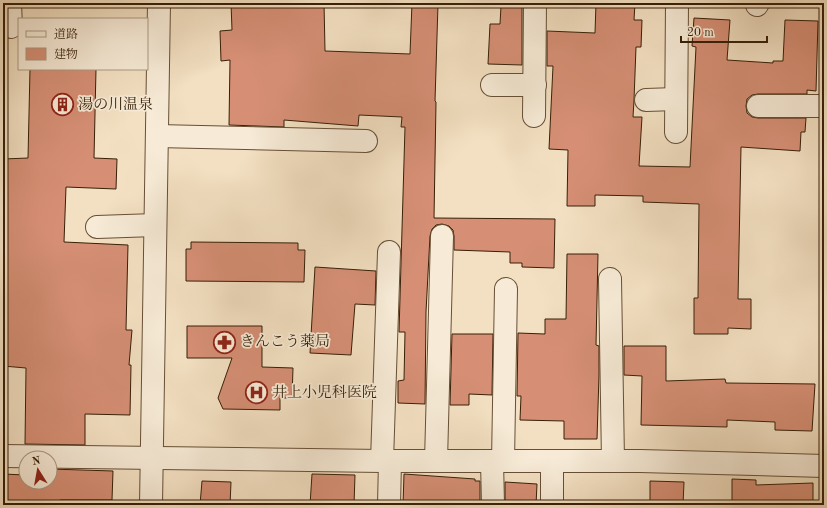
<svg xmlns="http://www.w3.org/2000/svg" width="827" height="508" font-family="'Old Standard TT','Noto Serif JP',serif">
<style>
.building{fill:#d68f75;stroke:#371f07}
.lines{fill:none;stroke-linecap:round;stroke-linejoin:round}
.street-casing{stroke:#664f36;stroke-width:24}
.street{stroke:#f7ebd7;stroke-width:22}
.labels{text-anchor:middle;dominant-baseline:central;stroke-width:3.5;stroke-linejoin:round;paint-order:stroke}
.poi-label{font-size:15px;fill:#371f07;stroke:#f7ebd7;text-anchor:start}
</style>
<rect width="100%" height="100%" fill="#f3e0c2"/>
<filter id="stains"><feTurbulence type="fractalNoise" baseFrequency=".005" numOctaves="4"/><feColorMatrix values="0 0 0 0 .2 0 0 0 0 .09 0 0 0 0 .02 0 0 0 .5 -.17"/></filter>
<radialGradient id="worn" r=".72"><stop offset=".6" stop-color="#630" stop-opacity="0"/><stop offset="1" stop-color="#630" stop-opacity=".3"/></radialGradient>
<!-- building -->
<g class="building">
<polygon points="231,3 324,3 325,51 410,54 412,3 438,4 435,101 436,102 434,218 555,219 554,268 522,267 522,263 510,263 510,252 454,250 454,236 453,230 449,226 442,224 436,225 432,229 430,236 426,312 425,404 398,403 398,381 404,380 405,332 399,332 405,127 401,127 402,117 359,115 358,126 284,120 284,127 229,125 230,60 221,61 220,31 232,30"/>
<polygon points="596,3 635,3 634,20 642,20 641,47 636,47 634,100 633,117 642,117 639,166 690,167 696,47 692,46 694,18 730,20 727,60 773,63 773,61 783,61 785,20 818,21 816,91 807,90 807,94 758,94 752,95 747,99 746,106 747,113 752,117 758,118 806,118 805,132 801,132 800,151 741,147 738,299 751,299 751,329 728,328 728,334 694,334 694,298 698,298 699,204 643,202 643,196 595,195 595,206 567,206 568,150 549,149 553,66 547,66 547,31 595,33"/>
<polygon points="501,6 522,6 522,65 488,64 490,24 500,24"/>
<polygon points="30,69 96,69 94,158 117,159 116,189 66,187 64,242 128,245 126,330 132,330 129,365 131,365 130,415 85,414 85,445 25,444 26,368 3,366 3,159 28,158"/>
<polygon points="191,242 298,243 298,250 305,250 304,282 186,281 186,249 191,249"/>
<polygon points="567,254 598,254 596,345 599,346 599,375 597,439 564,439 564,421 520,420 521,396 517,396 518,333 545,334 545,319 566,319"/>
<polygon points="315,267 376,271 375,305 355,304 351,355 310,353"/>
<polygon points="187,326 262,326 262,367 293,368 292,398 280,398 280,410 223,409 218,398 232,358 187,358"/>
<polygon points="452,334 493,334 492,395 469,394 469,405 450,405"/>
<polygon points="624,346 666,346 666,381 725,379 726,383 815,384 812,431 775,430 775,422 727,420 727,427 641,425 642,376 624,375"/>
<polygon points="25,469 26,482 50,482 50,469 113,471 112,500 60,500 60,505 3,505 3,474 25,475"/>
<polygon points="312,474 355,475 354,505 310,505"/>
<polygon points="404,474 475,479 475,481 480,481 480,505 403,505"/>
<polygon points="732,479 756,480 756,485 813,483 813,505 732,505"/>
<polygon points="202,481 231,482 230,505 200,505"/>
<polygon points="650,481 684,482 683,505 650,505"/>
<polygon points="505,482 537,484 536,505 505,505"/>
</g>
<g class="lines">
<defs>
<g id="street">
<polyline points="10,3 11,27"/>
<polyline points="757,5 758,3"/>
<polyline points="492,85 535,85"/>
<polyline points="646,100 676,99"/>
<polyline points="758,106 824,106"/>
<polyline points="534,116 535,3"/>
<polyline points="676,132 677,3"/>
<polyline points="157,136 366,141"/>
<polyline points="97,227 155,225"/>
<polyline points="610,279 613,461"/>
<polyline points="3,456 382,461 640,461 824,466"/>
<polyline points="382,461 389,252"/>
<polyline points="436,461 442,236"/>
<polyline points="492,461 493,505"/>
<polyline points="503,461 506,289"/>
<polyline points="151,505 159,3"/>
<polyline points="389,505 390,461"/>
<polyline points="552,505 552,461"/>
</g>
</defs>
<!-- street casing -->
<use href="#street" class="street-casing"/>
<!-- street -->
<use href="#street" class="street"/>
</g>
<!-- icons -->
<defs>
<symbol id="building-ring" viewBox="-11 -11 22 22"><circle r="9.5" fill="#f7ebd7" stroke="#8f2418" stroke-width="1.5"/><path d="M-4-6H4V6H1V3H-1V6H-4ZM-2.5-4.3h1.7v1.8h-1.7ZM.8-4.3h1.7v1.8H.8ZM-2.5-1h1.7V.8h-1.7ZM.8-1h1.7V.8H.8Z" fill="#8f2418"/></symbol>
<symbol id="pharmacy-ring" viewBox="-11 -11 22 22"><circle r="9.5" fill="#f7ebd7" stroke="#8f2418" stroke-width="1.5"/><path d="M-2-6h4v4h4v4h-4v4h-4v-4h-4v-4h4Z" fill="#8f2418"/></symbol>
<symbol id="hospital-ring" viewBox="-11 -11 22 22"><circle r="9.5" fill="#f7ebd7" stroke="#8f2418" stroke-width="1.5"/><path d="M-5-5h3v3.5h4V-5h3V5h-3V1.5h-4V5h-3Z" fill="#8f2418"/></symbol>
</defs>
<g fill-rule="evenodd">
<use href="#building-ring" x="50" y="92" width="25" height="25"/>
<use href="#pharmacy-ring" x="212" y="330" width="25" height="25"/>
<use href="#hospital-ring" x="244" y="380" width="25" height="25"/>
</g>
<g class="labels">
<!-- poi labels -->
<g class="poi-label">
<text x="78" y="105">湯の川温泉</text>
<text x="240" y="342">きんこう薬局</text>
<text x="272" y="393">井上小児科医院</text>
</g>
</g>
<!-- margin -->
<rect width="827" height="508" fill="none" stroke="#f3e0c2" stroke-width="16"/>
<rect x="4" y="4" width="819" height="500" fill="none" stroke="#371f07" stroke-width="2"/>
<rect x="8" y="8" width="811" height="492" fill="none" stroke="#371f07"/>
<!-- legend -->
<rect x="18" y="18" width="130" height="52" fill="#f7ebd7" stroke="#aa9984"/>
<rect x="26" y="31" width="20" height="6" fill="#f7ebd7" stroke="#aa9984"/>
<text x="54" y="38" font-size="12" fill="#371f07">道路</text>
<rect x="26" y="48" width="20" height="12" fill="#d68f75" stroke="#aa9984"/>
<text x="54" y="58" font-size="12" fill="#371f07">建物</text>
<!-- north arrow -->
<g transform="translate(38 470) rotate(349)"><circle r="19" fill="#f7ebd7" stroke="#aa9984"/>
<path d="M0-3L7 15L0 10L-7 15Z" fill="#8f2418"/>
<text y="-6" font-size="11" font-weight="bold" text-anchor="middle" fill="#371f07">N</text>
</g>
<!-- scale -->
<path d="M681 36v6h86v-6" fill="none" stroke="#371f07" stroke-width="2"/>
<text x="687" y="36" font-size="12" fill="#371f07" stroke="#f7ebd7" stroke-width="3" paint-order="stroke">20 m</text>
<rect width="100%" height="100%" filter="url(#stains)"/>
<rect width="100%" height="100%" fill="url(#worn)"/>
</svg>
